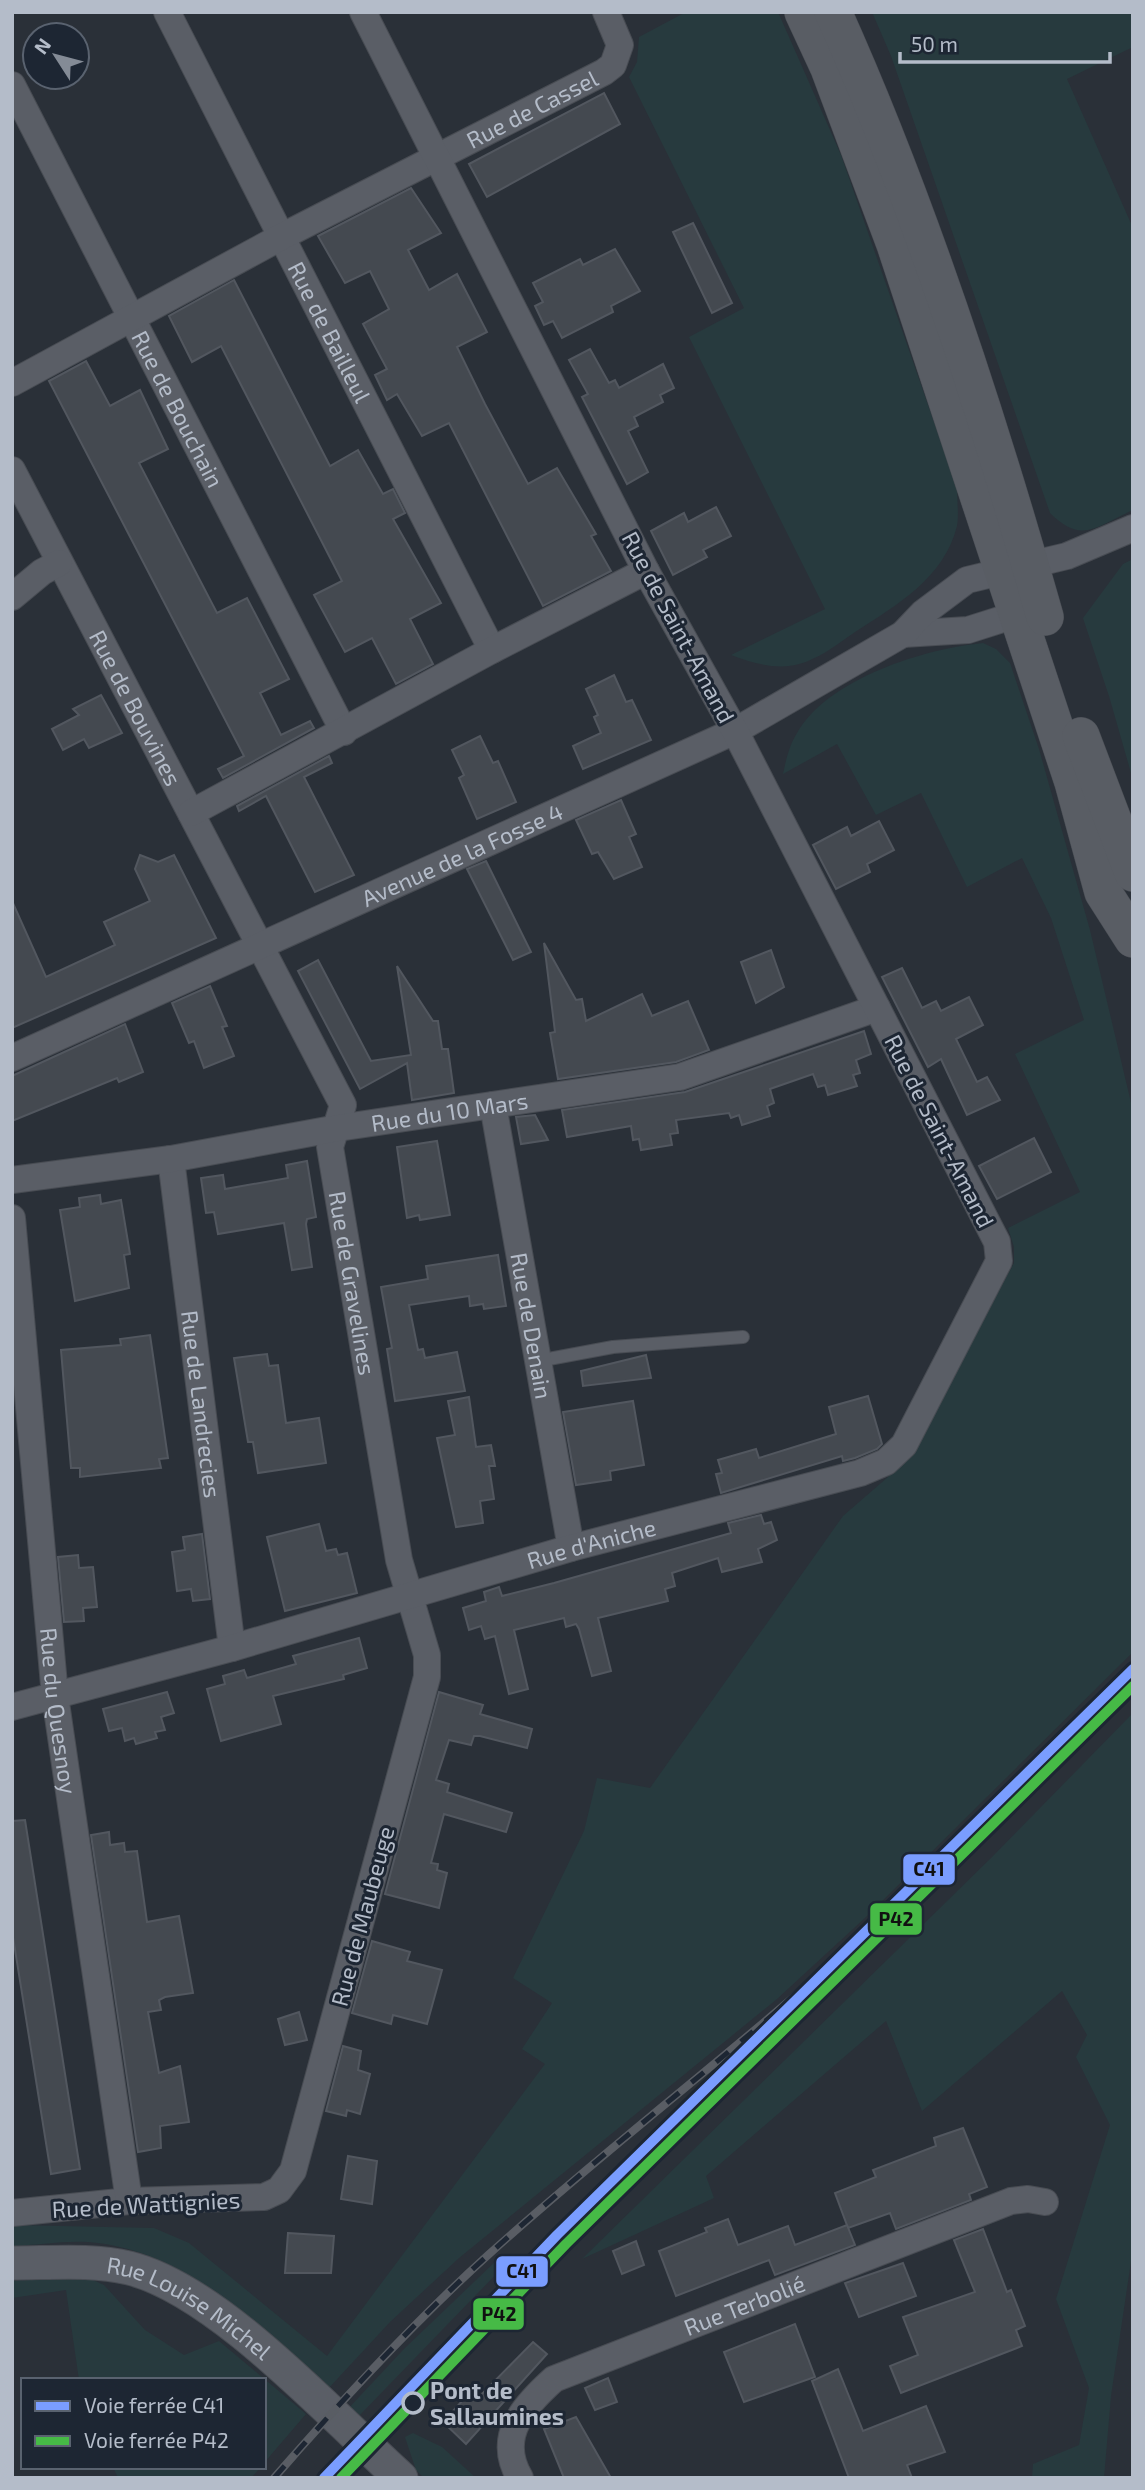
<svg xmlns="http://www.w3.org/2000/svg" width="1145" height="2490" font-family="'Exo 2',sans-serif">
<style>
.green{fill:#273a3e}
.building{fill:#444950;stroke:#52575f;stroke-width:2}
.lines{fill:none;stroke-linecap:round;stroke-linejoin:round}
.service-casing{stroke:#484c53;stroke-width:14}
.minor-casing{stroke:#484c53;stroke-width:28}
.tertiary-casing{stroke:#484c53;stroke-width:35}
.secondary-casing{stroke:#484c53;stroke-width:38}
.service{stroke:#5a5e66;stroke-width:12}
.minor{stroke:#5a5e66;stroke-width:26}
.tertiary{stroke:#5a5e66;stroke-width:33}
.secondary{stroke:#595d64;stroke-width:37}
.rail-casing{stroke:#595d64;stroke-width:8}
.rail{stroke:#1d2633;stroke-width:5;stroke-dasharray:16;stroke-linecap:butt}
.rail-1-casing{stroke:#1d2633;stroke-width:16}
.rail-2-casing{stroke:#1d2633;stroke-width:16}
.rail-1{stroke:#7a9dff;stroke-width:10}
.rail-2{stroke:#46ba46;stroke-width:10}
.stop-dot{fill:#1d2633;stroke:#b4bcc9;stroke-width:3.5}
.labels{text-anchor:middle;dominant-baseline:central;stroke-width:6;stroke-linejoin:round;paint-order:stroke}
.street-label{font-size:23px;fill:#b4bcc9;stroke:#1d2633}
.stop-label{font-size:23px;font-weight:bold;fill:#b4bcc9;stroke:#1d2633;text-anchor:start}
.line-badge{stroke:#1d2633;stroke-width:2.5}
.pale-badge-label{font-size:19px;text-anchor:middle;font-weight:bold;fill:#111}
</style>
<rect width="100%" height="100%" fill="#2a3038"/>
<!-- green -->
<g class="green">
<path d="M 686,12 L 778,12 L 841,155 L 957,488 C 957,500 959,515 957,526 C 944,578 897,605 855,632 C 835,646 814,663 789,666 C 769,668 750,662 731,655 L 825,609 L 689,337 L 744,308 L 629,77 L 637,62 L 639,37 Z"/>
<path d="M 872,12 L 1133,12 L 1133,47 L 1067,79 L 1133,228 L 1133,510 C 1097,526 1082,545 1050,513 L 891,56 Z"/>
<polygon points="1133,559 1133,780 1109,696 1083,618 1123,564"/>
<path d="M 983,643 L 996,649 L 1010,663 L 1039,749 L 1090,930 L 1133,1111 L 1133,1652 L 866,1917 L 777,1999 L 459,2258 L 390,2322 L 327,2390 C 261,2328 192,2255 98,2243 C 71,2239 40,2245 12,2246 L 12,2225 L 154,2228 L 189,2243 L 327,2356 L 545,2064 L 522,2049 L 552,2003 L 513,1978 L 584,1831 L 597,1778 L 650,1788 L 843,1516 L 888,1477 L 914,1447 L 1014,1263 L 1014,1247 L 1008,1228 L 1080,1192 L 1015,1054 L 1084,1020 L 1051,918 L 1022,858 L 967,887 L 921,793 L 876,815 L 837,744 L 783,774 C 786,760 789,746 797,733 C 829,678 924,649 983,643 Z"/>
<polygon points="1133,1713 1133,2248 1111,2396 1104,2478 1032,2478 1033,2464 1079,2445 1089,2388 1056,2299 1110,2125 1076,2057 1087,2035 1062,1991 922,2111 886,2021 706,2176 714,2198 582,2259 992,1857"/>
<polygon points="497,2260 502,2268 356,2419 346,2411 404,2349"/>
<polygon points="86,2277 104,2285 145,2330 184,2355 219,2341 306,2414 264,2463 264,2380 79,2380 66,2290 12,2298 12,2281"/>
<polygon points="413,2433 442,2447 476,2478 424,2478 416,2470 405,2437"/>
<polygon points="113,2467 261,2467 251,2478 118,2478"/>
</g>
<!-- building -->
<g class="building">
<polygon points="604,93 620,124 487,197 469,164"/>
<polygon points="411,188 441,233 408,250 429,290 457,274 487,332 457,347 485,404 528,484 557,468 596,534 591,536 611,571 543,606 449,423 422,436 397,394 387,400 375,375 387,369 363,324 389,309 370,271 345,283 318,236"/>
<polygon points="693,223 732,303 712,313 673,232"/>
<polygon points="615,249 640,291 611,306 613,312 562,338 553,321 544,325 535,306 543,302 533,283 580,259 583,265"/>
<polygon points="234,280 330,466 358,450 383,494 393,489 405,513 393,519 441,603 410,619 433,664 396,684 372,638 345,652 314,595 342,581 221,346 192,362 169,316"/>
<polygon points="590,349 609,383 615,380 619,388 663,364 674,388 660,395 663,402 634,417 638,426 628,431 648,472 627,484 582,397 588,394 569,360"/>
<polygon points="86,361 110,406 140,390 168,449 139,463 217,613 247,598 289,679 260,693 281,735 310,721 314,728 223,778 218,769 244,756 49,381"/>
<polygon points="716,507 731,536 703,550 707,557 673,575 651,531 684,513 688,522"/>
<polygon points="614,675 626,702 632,700 651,740 583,769 573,746 601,733 594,717 598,715 586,689"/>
<polygon points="101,695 122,733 89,748 84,739 63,750 52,729 79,715 73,709"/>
<polygon points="480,736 493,763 498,761 516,802 477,819 459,778 464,775 452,750"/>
<polygon points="329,756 332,763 304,777 354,875 315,892 266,796 239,811 237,806"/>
<polygon points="621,800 636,834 629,837 642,867 614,879 598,852 592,854 576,820"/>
<polygon points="879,821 894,850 867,864 870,872 836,889 813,845 847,827 851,836"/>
<polygon points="140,855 158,862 174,855 216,938 12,1028 12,901 46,977 115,945 104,922 150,901 135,869"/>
<polygon points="486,861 531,952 513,960 467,869"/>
<polygon points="544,943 576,1000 582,999 586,1021 642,994 652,1016 688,1001 709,1050 676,1062 558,1079 550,1033 555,1032"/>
<polygon points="771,950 784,987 756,1003 741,962"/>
<polygon points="318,960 371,1061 411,1055 397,966 433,1021 438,1021 442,1049 448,1049 454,1093 412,1100 407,1063 360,1089 298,971"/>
<polygon points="902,968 922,1008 936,1001 941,1011 969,997 983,1025 956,1039 977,1082 987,1077 1000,1100 967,1115 941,1059 928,1067 882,977"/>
<polygon points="210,986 227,1026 222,1027 234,1056 204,1068 194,1041 189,1043 172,1003"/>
<polygon points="125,1024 143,1072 119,1082 117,1078 12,1121 12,1076"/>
<polygon points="864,1031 871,1054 856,1060 860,1073 853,1075 857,1086 828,1095 825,1085 818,1087 813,1074 770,1089 774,1103 767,1106 770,1116 742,1125 739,1115 731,1118 729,1113 676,1120 678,1133 670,1134 672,1145 641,1150 639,1139 633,1140 631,1126 567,1137 562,1110 685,1092"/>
<polygon points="535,1115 548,1140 521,1144 516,1117"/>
<polygon points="1034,1138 1051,1172 997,1199 979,1166"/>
<polygon points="437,1141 450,1215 420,1220 419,1215 407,1218 397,1147"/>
<polygon points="307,1161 316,1217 307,1219 306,1224 312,1267 292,1270 284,1223 218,1234 214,1212 206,1213 201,1178 223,1175 225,1189 288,1178 286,1165"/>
<polygon points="100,1195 101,1204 121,1200 130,1254 124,1255 129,1288 75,1301 60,1210 80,1207 79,1198"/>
<polygon points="498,1255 506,1306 484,1309 483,1304 470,1306 469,1296 409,1305 418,1350 423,1349 425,1358 457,1352 465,1391 395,1401 387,1349 392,1348 381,1287 428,1279 426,1266"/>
<polygon points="150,1335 168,1458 159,1459 161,1468 80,1477 80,1468 71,1468 61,1350 121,1345 120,1339"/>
<polygon points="267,1354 269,1366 278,1365 286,1423 319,1418 326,1463 258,1473 253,1442 248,1442 234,1358"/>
<polygon points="646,1355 651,1378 583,1386 581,1371"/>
<polygon points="868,1396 882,1444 877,1449 855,1458 843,1461 842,1456 721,1493 716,1474 722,1473 718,1460 756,1449 759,1458 836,1434 829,1407"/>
<polygon points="469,1397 476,1447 491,1445 495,1466 489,1466 494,1499 480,1501 483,1523 456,1527 437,1438 455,1435 448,1401"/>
<polygon points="633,1401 644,1465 610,1471 611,1480 576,1485 563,1412"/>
<polygon points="761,1515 764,1524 771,1522 777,1540 758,1549 762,1562 722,1572 718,1558 672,1573 675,1586 665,1589 668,1601 598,1618 611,1671 592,1676 579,1629 576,1624 566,1627 564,1618 514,1630 528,1689 509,1694 495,1636 485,1639 481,1626 469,1630 463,1608 486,1601 484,1592 499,1587 502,1596 554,1583 731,1533 728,1523"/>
<polygon points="319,1524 326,1551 336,1549 338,1555 347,1553 357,1593 285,1611 267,1537"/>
<polygon points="202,1534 210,1599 193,1601 191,1589 177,1591 172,1552 185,1550 183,1537"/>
<polygon points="78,1555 79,1568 93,1567 97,1607 83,1608 84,1621 64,1622 58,1557"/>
<polygon points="359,1638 367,1668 343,1675 344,1679 273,1696 281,1724 221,1741 207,1689 225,1684 223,1676 244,1670 247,1678 296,1664 293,1656"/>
<polygon points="167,1692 174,1713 161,1717 165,1730 155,1732 157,1738 136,1744 134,1738 125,1741 122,1728 109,1731 103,1709"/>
<polygon points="439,1692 483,1705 480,1714 532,1729 527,1748 480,1736 474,1736 471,1745 449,1740 436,1780 449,1784 447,1792 512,1813 506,1832 444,1814 431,1863 438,1864 437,1870 447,1873 439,1908 385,1894"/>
<polygon points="25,1820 80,2169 51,2174 12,1931 12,1821"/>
<polygon points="109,1832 110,1845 124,1843 125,1852 137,1851 147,1922 179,1916 193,1993 165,1997 159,2000 161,2010 148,2012 159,2073 180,2066 189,2122 160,2126 161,2148 138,2152 91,1835"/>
<polygon points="372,1941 410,1952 407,1961 442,1970 427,2024 393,2015 391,2024 352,2013"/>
<polygon points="299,2012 307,2040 285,2045 278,2019"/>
<polygon points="343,2046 361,2051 358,2070 370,2074 360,2114 347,2110 346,2116 326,2111"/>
<polygon points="963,2128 987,2187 969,2194 971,2200 896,2229 890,2213 848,2228 835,2193 876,2177 873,2170 936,2146 934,2138"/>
<polygon points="348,2156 377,2161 372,2204 341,2199"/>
<polygon points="728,2219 738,2245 788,2226 795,2245 847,2225 855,2245 775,2275 769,2260 676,2296 659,2251 707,2232 705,2228"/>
<polygon points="983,2229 1007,2292 1011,2290 1025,2326 1016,2330 1022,2346 901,2393 890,2366 918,2355 903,2317 975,2292 954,2240"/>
<polygon points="288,2233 334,2236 331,2273 285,2273"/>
<polygon points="636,2241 644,2265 622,2274 613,2251"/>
<polygon points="903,2263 916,2296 859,2317 845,2283"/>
<polygon points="795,2324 815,2377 744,2402 724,2352"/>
<polygon points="533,2342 547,2354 466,2444 443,2422 472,2390 480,2396"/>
<polygon points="838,2369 863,2431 926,2406 945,2452 907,2465 912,2478 849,2478 812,2381"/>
<polygon points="608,2378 617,2402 595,2410 585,2388"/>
<polygon points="576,2417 611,2478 564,2478 544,2429"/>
</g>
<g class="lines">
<defs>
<polyline id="service" points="538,1361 613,1347 743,1337"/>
<g id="minor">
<path id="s1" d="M 167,12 L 492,650"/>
<path id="s2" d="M 12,85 L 344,732"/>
<path id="s3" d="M 12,383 L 281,237 L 604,72 L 613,65 L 620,45 L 606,12"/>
<path id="s4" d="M 12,470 L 343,1105 L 330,1147 L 399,1560 L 427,1655 L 427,1677 L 293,2171 L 279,2190 L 264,2197 L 129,2201 L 12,2213"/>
<polyline points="12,597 42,572 59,563"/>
<polyline points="903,634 968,630 1034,609"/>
<polyline points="191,813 492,650 646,571"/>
<path id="s5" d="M 12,1058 L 735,731 L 903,634 L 923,613 L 967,580 L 1067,556 L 1133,528"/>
<path id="s6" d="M 493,1105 L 571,1548"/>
<path id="s7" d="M 171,1159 L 232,1648"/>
<path id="s8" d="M 12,1180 L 171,1159 L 338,1128 L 680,1077 L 877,1008"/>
<path id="s9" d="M 12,1218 L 55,1696 L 129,2201"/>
<path id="s10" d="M 12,1707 L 232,1648 L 571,1548 L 860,1473 L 886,1462 L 904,1445 L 999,1261 L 997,1242 L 735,731 L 646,571 L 363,12"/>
<path id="s11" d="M 520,2478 C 495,2436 525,2405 554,2379 L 1011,2201 L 1028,2199 L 1045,2202"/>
</g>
<g id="tertiary">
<path id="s12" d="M 12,2263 C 51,2263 92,2259 129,2268 C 218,2290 332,2416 401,2478"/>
</g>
<g id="secondary">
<polyline points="803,12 829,68 895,244 1073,782 1103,892 1133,939"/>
<path d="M 833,12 C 919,203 988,416 1045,617"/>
<polyline points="1081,736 1133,873"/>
</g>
</defs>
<!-- service casing -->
<use href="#service" class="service-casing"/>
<!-- minor casing -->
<use href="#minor" class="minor-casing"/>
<!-- tertiary casing -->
<use href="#tertiary" class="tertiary-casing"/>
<!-- secondary casing -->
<use href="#secondary" class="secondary-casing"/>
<!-- service -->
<use href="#service" class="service"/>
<!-- minor -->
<use href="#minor" class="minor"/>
<!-- tertiary -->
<use href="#tertiary" class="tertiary"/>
<!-- secondary -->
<use href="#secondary" class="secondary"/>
<defs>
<path id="rail" d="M 274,2478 C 342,2400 411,2325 487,2256 C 613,2142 750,2040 875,1925"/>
</defs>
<!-- rail casing -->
<use href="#rail" class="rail-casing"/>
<!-- rail -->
<use href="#rail" class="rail"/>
<defs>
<polyline id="rail-1" points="324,2478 557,2235 1133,1669"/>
<polyline id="rail-2" points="341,2478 566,2244 1133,1686"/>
</defs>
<!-- rail-1 casing -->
<use href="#rail-1" class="rail-1-casing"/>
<!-- rail-2 casing -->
<use href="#rail-2" class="rail-2-casing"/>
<!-- rail-1 -->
<use href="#rail-1" class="rail-1"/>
<!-- rail-2 -->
<use href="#rail-2" class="rail-2"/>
</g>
<!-- markers -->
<circle class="stop-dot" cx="413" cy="2403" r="10"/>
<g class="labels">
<!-- street labels -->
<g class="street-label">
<text stroke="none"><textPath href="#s3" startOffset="588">Rue de Cassel</textPath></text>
<text stroke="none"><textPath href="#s1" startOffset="359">Rue de Bailleul</textPath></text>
<text stroke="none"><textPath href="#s2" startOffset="364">Rue de Bouchain</textPath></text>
<text transform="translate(679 627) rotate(62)">Rue de Saint-Amand</text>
<text stroke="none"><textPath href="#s4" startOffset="268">Rue de Bouvines</textPath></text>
<text stroke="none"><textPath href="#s5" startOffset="494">Avenue de la Fosse 4</textPath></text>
<text stroke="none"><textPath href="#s8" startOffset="443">Rue du 10 Mars</textPath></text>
<text transform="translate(940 1131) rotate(63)">Rue de Saint-Amand</text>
<text stroke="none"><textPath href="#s4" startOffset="898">Rue de Gravelines</textPath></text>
<text stroke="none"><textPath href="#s6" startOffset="224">Rue de Denain</textPath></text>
<text stroke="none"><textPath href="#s7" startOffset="247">Rue de Landrecies</textPath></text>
<text stroke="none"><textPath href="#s10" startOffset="602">Rue d'Aniche</textPath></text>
<text stroke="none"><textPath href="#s9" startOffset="495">Rue du Quesnoy</textPath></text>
<text transform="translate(362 1916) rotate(-75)">Rue de Maubeuge</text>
<text transform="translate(146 2204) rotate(-3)">Rue de Wattignies</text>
<text stroke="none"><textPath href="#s11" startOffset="320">Rue Terbolié</textPath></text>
<text stroke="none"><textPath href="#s12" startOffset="189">Rue Louise Michel</textPath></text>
</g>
<!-- stop labels -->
<g class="stop-label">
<text x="430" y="2390">Pont de<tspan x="430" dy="26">Sallaumines</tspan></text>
</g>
</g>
<g class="line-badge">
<rect x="902" y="1853" width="54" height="33" rx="7" fill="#7a9dff"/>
<rect x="869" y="1902" width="54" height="34" rx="7" fill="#46ba46"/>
<rect x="495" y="2255" width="54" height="33" rx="7" fill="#7a9dff"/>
<rect x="472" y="2297" width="53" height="34" rx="7" fill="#46ba46"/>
</g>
<g class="pale-badge-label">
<text x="929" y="1876">C41</text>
<text x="896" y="1926">P42</text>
<text x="522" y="2278">C41</text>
<text x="499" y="2321">P42</text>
</g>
<!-- border -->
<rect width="1145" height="2490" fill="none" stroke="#b4bcc9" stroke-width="28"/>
<!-- legend -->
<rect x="21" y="2378" width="245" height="91" fill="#1d2633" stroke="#59626f" stroke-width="2"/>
<rect x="35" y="2401" width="35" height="10" fill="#7a9dff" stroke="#59626f" stroke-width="2"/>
<text x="84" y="2413" font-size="21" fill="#b4bcc9">Voie ferrée C41</text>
<rect x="35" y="2436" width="35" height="10" fill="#46ba46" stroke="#59626f" stroke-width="2"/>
<text x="84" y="2448" font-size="21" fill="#b4bcc9">Voie ferrée P42</text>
<!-- north arrow -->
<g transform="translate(56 56) rotate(306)"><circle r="33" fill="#1d2633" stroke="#59626f" stroke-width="2"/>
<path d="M0-5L12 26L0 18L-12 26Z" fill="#848b96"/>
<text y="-10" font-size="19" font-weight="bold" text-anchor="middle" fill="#b4bcc9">N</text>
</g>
<!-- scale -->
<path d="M900 52v10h210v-10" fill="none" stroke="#b4bcc9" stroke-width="3.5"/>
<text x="911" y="52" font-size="21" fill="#b4bcc9" stroke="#1d2633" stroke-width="5" paint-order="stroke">50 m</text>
</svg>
